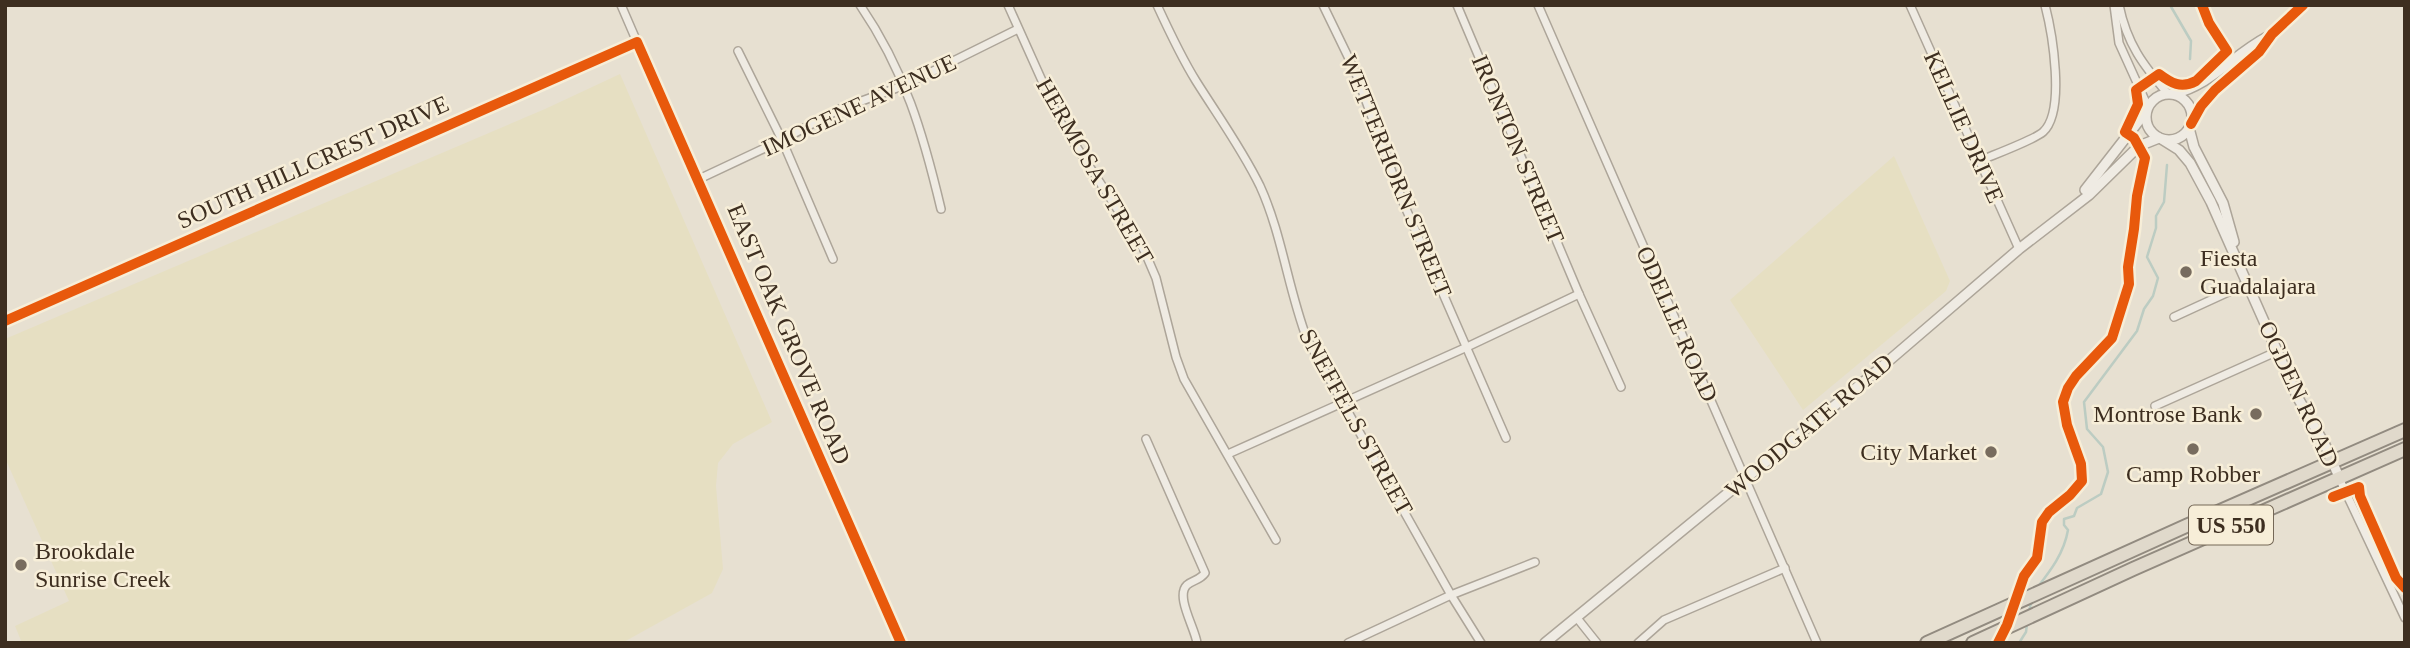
<svg xmlns="http://www.w3.org/2000/svg" width="2410" height="648" font-family="'Times New Roman',serif">
<style>
.farmland{fill:#e6dfc2}
.lines{fill:none;stroke-linecap:round;stroke-linejoin:round}
.stream{stroke:#bcccc2;stroke-width:2.5}
.minor-casing{stroke:#ada599;stroke-width:10}
.tertiary-casing{stroke:#ada599;stroke-width:12}
.trunk-casing{stroke:#928b80;stroke-width:16}
.minor{stroke:#efebe3;stroke-width:7}
.tertiary{stroke:#efebe3;stroke-width:9}
.trunk{stroke:#e0d9cb;stroke-width:12}
.cycleway-casing{stroke:#f7eed8;stroke-width:15}
.cycleway{stroke:#e8590c;stroke-width:10}
.poi-dot{fill:#786c5e;stroke:#f7eed8;stroke-width:2.5}
.labels{text-anchor:middle;dominant-baseline:central;stroke-width:5;stroke-linejoin:round;paint-order:stroke}
.shield{fill:#f7eed8;stroke:#756857;stroke-width:2}
.shield-label{font-size:23px;font-weight:bold;fill:#3d2e20}
.street-label{font-size:24px;fill:#3d2e20;stroke:#f7eed8}
.poi-label{font-size:24px;fill:#3d2e20;stroke:#f7eed8;text-anchor:start}
</style>
<rect width="100%" height="100%" fill="#e7e0d1"/>
<!-- farmland -->
<g class="farmland">
<polygon points="620,74 772,422 733,444 718,463 716,486 723,569 712,593 622,643 22,643 15,626 69,601 5,458 5,339 545,109"/>
<polygon points="1894,156 1950,281 1946,291 1803,410 1730,300"/>
</g>
<g class="lines">
<!-- stream -->
<g class="stream">
<polyline points="2170,5 2191,41 2190,59"/>
<path d="M 2037,588 C 2051,570 2064,553 2068,530 L 2064,525 L 2064,519 L 2074,516 L 2077,508 L 2101,494 L 2108,472 L 2103,447 L 2087,429 L 2084,402 L 2137,331 L 2144,309 L 2153,296 L 2158,278 L 2147,257 L 2156,228 L 2156,216 L 2164,202 L 2167,165"/>
<polyline points="2028,614 2032,600"/>
<polyline points="2019,643 2026,632 2027,624"/>
</g>
<defs>
<g id="minor">
<polyline points="621,5 637,42"/>
<path d="M 860,5 C 905,71 923,133 941,209"/>
<polyline points="1008,5 1061,123 1144,250 1156,278 1176,357 1184,379 1276,540"/>
<path d="M 1157,5 C 1169,31 1181,57 1196,81 C 1218,116 1242,149 1260,186 C 1282,234 1288,289 1307,339 L 1451,595 L 1481,643"/>
<polyline points="1323,5 1355,71 1403,202 1506,438"/>
<polyline points="1457,5 1579,294 1621,387"/>
<polyline points="1538,5 1817,643"/>
<polyline points="1910,5 2019,249"/>
<polyline points="2114,5 2119,43 2148,107"/>
<path d="M 2119,5 C 2127,44 2143,65 2168,94"/>
<polyline points="738,51 782,140 833,259"/>
<path d="M 1979,161 C 1993,155 2034,140 2043,132 C 2066,111 2052,32 2045,5"/>
<polyline points="699,179 782,140 840,109 905,85 1018,29"/>
<polyline points="2174,317 2248,283"/>
<polyline points="2155,406 2278,351"/>
<path d="M 1146,439 L 1205,573 C 1200,580 1193,580 1187,585 C 1175,596 1195,628 1197,643"/>
<polyline points="1228,454 1467,347 1579,294"/>
<polyline points="2339,478 2405,618"/>
<polyline points="1577,618 1597,643"/>
<polyline points="1348,643 1451,595 1535,562"/>
<polyline points="1638,643 1664,620 1785,568"/>
</g>
<g id="tertiary">
<path d="M 2173,94 C 2211,85 2233,55 2267,37"/>
<circle cx="2169" cy="117" r="23"/>
<polyline points="2191,124 2201,106 2215,90 2259,52 2272,34 2303,5"/>
<polyline points="2189,128 2194,147 2223,203 2234,242"/>
<polyline points="2163,140 2179,150 2190,163 2211,202 2298,398 2325,445 2339,477"/>
<polyline points="2085,190 2145,113"/>
<polyline points="5,321 637,42 901,643"/>
<polyline points="1545,643 1878,370 2019,249 2089,195 2139,146 2159,138"/>
</g>
<g id="trunk">
<polyline points="1927,643 2186,526 2405,430"/>
<polyline points="1973,643 2133,569 2405,449"/>
</g>
</defs>
<!-- minor casing -->
<use href="#minor" class="minor-casing"/>
<!-- tertiary casing -->
<use href="#tertiary" class="tertiary-casing"/>
<!-- trunk casing -->
<use href="#trunk" class="trunk-casing"/>
<!-- minor -->
<use href="#minor" class="minor"/>
<!-- tertiary -->
<use href="#tertiary" class="tertiary"/>
<!-- trunk -->
<use href="#trunk" class="trunk"/>
<defs>
<g id="cycleway">
<polyline points="2191,124 2201,106 2215,90 2259,52 2272,34 2303,5"/>
<polyline points="5,321 637,42 901,643"/>
<polyline points="2333,497 2359,487 2360,496 2396,578 2405,588"/>
<path d="M 1998,643 L 2007,625 L 2024,576 L 2037,558 L 2042,522 L 2049,512 L 2070,495 L 2082,481 L 2081,464 L 2067,425 L 2063,402 L 2068,388 L 2076,376 L 2112,338 L 2129,284 L 2128,267 L 2134,229 L 2137,196 L 2145,158 L 2134,138 L 2125,132 L 2138,104 L 2136,90 L 2159,74 C 2171,83 2181,89 2196,81 L 2227,51 L 2209,23 L 2202,5"/>
</g>
</defs>
<!-- cycleway casing -->
<use href="#cycleway" class="cycleway-casing"/>
<!-- cycleway -->
<use href="#cycleway" class="cycleway"/>
</g>
<!-- markers -->
<g class="poi-dot">
<circle cx="2186" cy="272" r="7"/>
<circle cx="2256" cy="414" r="7"/>
<circle cx="2193" cy="449" r="7"/>
<circle cx="1991" cy="452" r="7"/>
<circle cx="21" cy="565" r="7"/>
</g>
<g class="labels">
<!-- shield labels -->
<rect class="shield" x="2189" y="505.5" width="84" height="39" rx="5"/>
<g class="shield-label">
<text x="2231" y="525">US 550</text>
</g>
<!-- street labels -->
<g class="street-label">
<text transform="translate(859 105) rotate(-25)">IMOGENE AVENUE</text>
<text transform="translate(1964 127) rotate(66)">KELLIE DRIVE</text>
<text transform="translate(1518 149) rotate(67)">IRONTON STREET</text>
<text transform="translate(313 162) rotate(-24)">SOUTH HILLCREST DRIVE</text>
<text transform="translate(1095 171) rotate(60)">HERMOSA STREET</text>
<text transform="translate(1396 176) rotate(68)">WETTERHORN STREET</text>
<text transform="translate(1677 324) rotate(66)">ODELLE ROAD</text>
<text transform="translate(789 334) rotate(67)">EAST OAK GROVE ROAD</text>
<text transform="translate(2299 394) rotate(65)">OGDEN ROAD</text>
<text transform="translate(1356 422) rotate(61)">SNEFFELS STREET</text>
<text transform="translate(1809 426) rotate(-40)">WOODGATE ROAD</text>
</g>
<!-- poi labels -->
<g class="poi-label">
<text x="2200" y="258">Fiesta<tspan x="2200" dy="28">Guadalajara</tspan></text>
<text x="2242" y="414" text-anchor="end">Montrose Bank</text>
<text x="1977" y="452" text-anchor="end">City Market</text>
<text x="2193" y="474" text-anchor="middle">Camp Robber</text>
<text x="35" y="551">Brookdale<tspan x="35" dy="28">Sunrise Creek</tspan></text>
</g>
</g>
<!-- border -->
<rect width="2410" height="648" fill="none" stroke="#3d2e20" stroke-width="14"/>
</svg>
